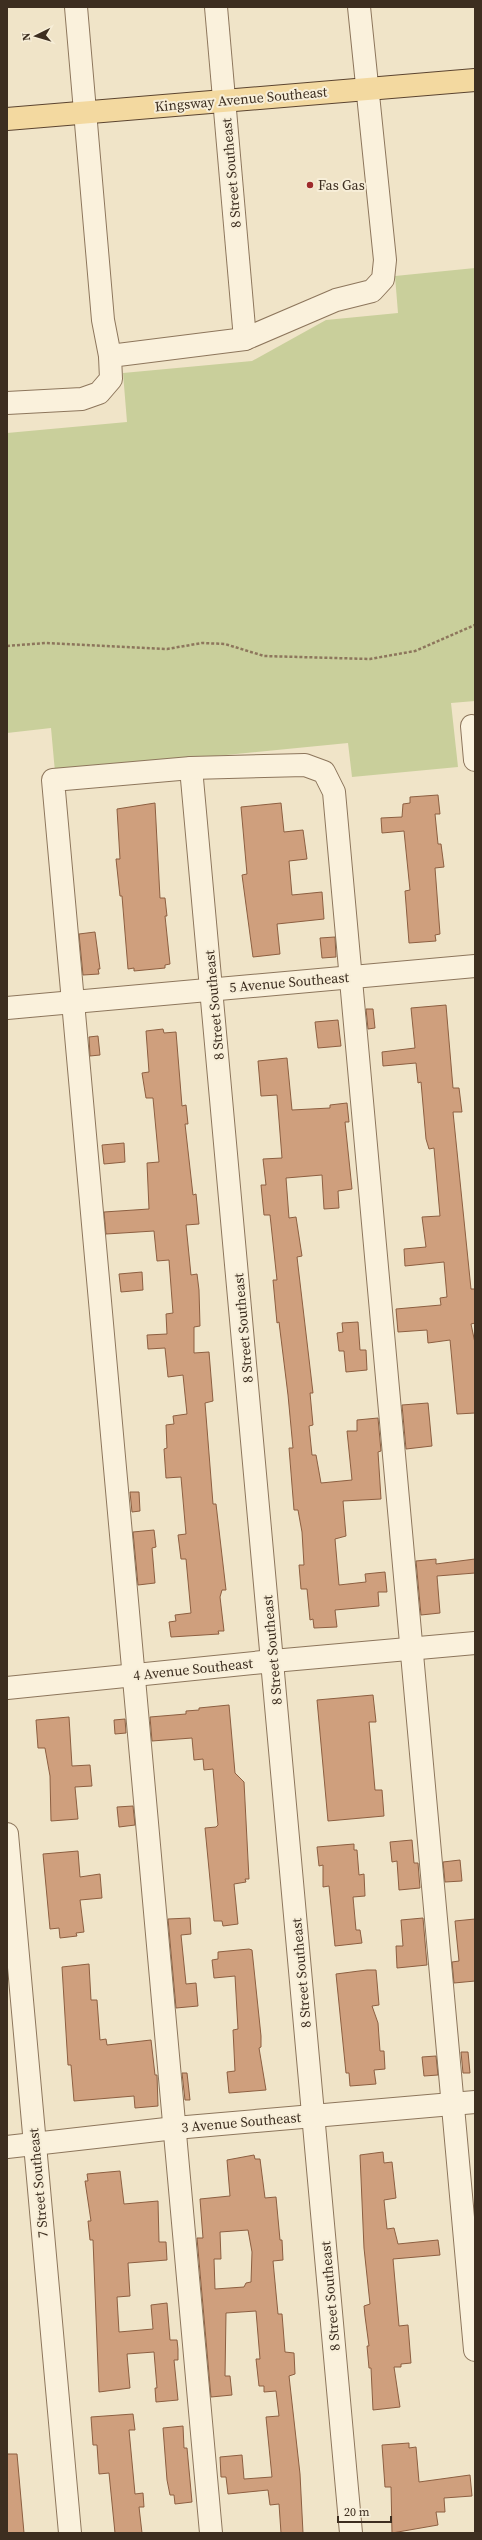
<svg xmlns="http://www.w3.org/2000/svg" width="482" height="2540" font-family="'Source Serif 4',serif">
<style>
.green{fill:#c9cf9b}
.building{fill:#cf9f7d;stroke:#8d5f41;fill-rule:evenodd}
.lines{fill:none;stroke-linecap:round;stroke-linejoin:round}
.minor-casing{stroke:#8d765c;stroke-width:24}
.major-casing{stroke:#5b4430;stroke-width:24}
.path{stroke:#8d765c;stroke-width:2.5;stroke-dasharray:3 2;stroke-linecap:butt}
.minor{stroke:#faf1dc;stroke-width:22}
.major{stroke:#f3d9a0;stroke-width:22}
.poi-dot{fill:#9e2a2b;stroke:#f7eed8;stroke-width:1.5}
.labels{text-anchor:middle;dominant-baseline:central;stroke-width:4;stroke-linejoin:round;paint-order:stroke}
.street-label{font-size:14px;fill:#3d2e20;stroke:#f7eed8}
.poi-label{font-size:14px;fill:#3d2e20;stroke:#f7eed8;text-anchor:start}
</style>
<rect width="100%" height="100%" fill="#f0e4c8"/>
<!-- green -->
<polygon class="green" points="475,268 475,701 451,703 458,767 352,777 348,743 55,772 51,728 7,733 7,433 127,422 123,373 252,361 326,320 398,313 395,276"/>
<!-- building -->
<g class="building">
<polygon points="438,795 440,814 435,814 438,844 441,844 444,867 435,868 440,934 435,935 436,941 409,943 405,891 410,890 404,831 382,833 381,818 402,817 403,804 410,803 410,797"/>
<polygon points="155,803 160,898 165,898 167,916 165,916 170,964 165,965 165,968 134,971 134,968 128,969 122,896 120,896 116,859 120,859 117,809"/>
<polygon points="281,803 284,832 303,830 307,859 289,861 292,895 322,892 324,919 277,924 280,954 253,957 242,875 247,874 241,807"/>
<polygon points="95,932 100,969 98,969 99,974 83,975 79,934"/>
<polygon points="335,937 336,957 322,958 320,938"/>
<polygon points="446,1005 453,1088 459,1088 462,1112 453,1112 471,1289 475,1289 475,1323 471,1324 475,1343 475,1413 457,1414 450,1340 428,1343 427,1330 398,1332 396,1309 441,1305 440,1298 447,1297 444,1262 405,1266 404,1249 426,1247 422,1217 440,1216 434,1148 429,1149 426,1139 421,1082 418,1083 416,1063 383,1066 382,1052 415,1048 411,1008"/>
<polygon points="366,1009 373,1009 375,1028 368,1029"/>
<polygon points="338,1020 341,1046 318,1048 315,1022"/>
<polygon points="163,1029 164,1033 176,1032 182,1106 186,1105 188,1124 185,1124 193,1195 196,1194 199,1224 186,1225 191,1275 197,1274 199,1290 200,1326 194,1327 194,1353 209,1352 213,1401 205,1403 213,1504 216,1504 226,1590 222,1590 220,1597 224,1631 218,1631 219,1634 171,1637 169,1622 176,1621 175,1615 191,1613 186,1559 181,1559 178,1535 186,1534 181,1477 166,1478 164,1449 167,1448 166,1425 174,1424 173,1416 187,1414 183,1375 168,1377 165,1348 148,1349 147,1335 167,1334 166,1314 173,1313 169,1260 157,1261 154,1231 106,1234 104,1212 149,1209 147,1163 159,1162 153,1098 146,1098 142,1073 149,1072 146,1031"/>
<polygon points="98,1036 100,1055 90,1056 89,1037"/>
<polygon points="287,1058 292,1110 330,1108 330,1105 347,1103 349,1122 345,1122 352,1189 338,1191 339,1208 324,1209 322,1175 286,1178 289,1218 296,1217 302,1256 297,1257 313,1393 310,1393 313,1425 309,1426 312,1455 316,1455 321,1483 352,1480 347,1431 357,1431 357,1420 378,1418 381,1451 378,1452 381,1499 343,1501 346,1536 335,1539 339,1585 366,1582 365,1574 385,1572 387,1592 378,1592 379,1606 335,1610 337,1627 314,1628 313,1619 310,1620 307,1589 301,1589 299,1565 304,1565 302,1532 298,1510 294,1510 289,1448 293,1448 288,1395 279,1322 277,1323 273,1280 277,1280 270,1215 264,1215 261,1185 266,1185 263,1159 282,1158 277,1095 261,1096 258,1061"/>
<polygon points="124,1143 125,1162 104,1164 102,1145"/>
<polygon points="142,1272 143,1290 121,1292 119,1274"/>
<polygon points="358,1322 360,1350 366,1350 367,1370 346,1372 344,1351 339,1351 337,1333 343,1332 342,1323"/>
<polygon points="428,1403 432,1446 406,1449 402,1405"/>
<polygon points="130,1492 139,1492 140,1511 132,1512"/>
<polygon points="154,1530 156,1547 152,1548 155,1583 138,1585 133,1532"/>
<polygon points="436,1559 436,1564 475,1559 475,1573 437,1576 440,1613 421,1615 416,1561"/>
<polygon points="373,1695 376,1722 369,1722 375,1790 382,1790 384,1816 328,1821 317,1700"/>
<polygon points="229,1705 235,1773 244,1782 249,1879 245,1879 246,1882 234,1884 238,1924 223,1926 222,1921 214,1921 205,1828 216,1827 218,1825 213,1769 204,1770 203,1759 194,1760 192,1738 152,1741 150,1717 186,1714 186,1711 199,1710 199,1708"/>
<polygon points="69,1717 72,1766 90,1765 92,1786 75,1787 78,1819 51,1821 50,1776 45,1748 38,1748 36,1720"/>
<polygon points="125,1719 126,1733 115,1734 114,1720"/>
<polygon points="133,1806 135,1825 119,1827 117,1807"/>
<polygon points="412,1840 414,1863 418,1863 420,1888 399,1890 397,1861 392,1862 390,1842"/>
<polygon points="354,1844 354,1850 357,1850 359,1875 364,1874 365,1896 353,1897 356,1930 360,1930 362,1943 335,1946 329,1886 323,1887 323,1865 319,1866 317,1847"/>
<polygon points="78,1851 80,1877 100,1874 102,1898 80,1900 84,1932 76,1933 77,1936 60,1938 59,1928 50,1929 43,1854"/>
<polygon points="460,1860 462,1881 445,1882 443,1862"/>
<polygon points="190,1918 191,1934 181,1935 186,1984 196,1983 198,2006 176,2008 168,1919"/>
<polygon points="423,1918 427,1965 397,1968 396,1946 403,1946 401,1920"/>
<polygon points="475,1919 475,1981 454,1983 452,1962 459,1961 455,1921"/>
<polygon points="249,1949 252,1950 261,2036 261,2047 259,2048 266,2090 229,2093 227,2072 235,2071 233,2030 238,2029 235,1976 214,1978 212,1960 218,1959 218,1952"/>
<polygon points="89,1964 91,2000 97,2000 100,2040 106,2039 107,2045 151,2040 155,2075 157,2075 158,2106 135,2108 134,2096 74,2101 71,2065 68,2065 62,1967"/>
<polygon points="367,1970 376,1970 379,2005 372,2006 378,2023 380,2051 384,2051 385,2069 374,2070 376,2084 350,2086 349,2073 346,2073 336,1974"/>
<polygon points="461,2052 468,2052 470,2073 463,2073"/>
<polygon points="436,2056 438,2075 424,2076 422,2057"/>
<polygon points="182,2073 187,2073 190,2100 185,2100"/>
<polygon points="383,2152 384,2163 392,2162 396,2198 384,2200 387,2229 394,2228 398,2244 438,2240 440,2255 393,2259 399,2326 408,2325 411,2363 401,2364 401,2367 394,2367 400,2407 373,2410 371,2368 369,2368 367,2346 369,2346 365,2316 364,2306 370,2304 364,2248 360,2155"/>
<path d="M 254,2155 L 255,2159 L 260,2159 L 265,2198 L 276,2197 L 280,2240 L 282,2240 L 283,2260 L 273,2261 L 278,2314 L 282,2314 L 285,2352 L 294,2353 L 295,2374 L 289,2376 L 300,2474 L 303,2533 L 281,2533 L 279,2504 L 270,2505 L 268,2490 L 228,2494 L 226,2477 L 221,2477 L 220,2457 L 242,2455 L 244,2479 L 272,2477 L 266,2417 L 279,2416 L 276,2391 L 264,2392 L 264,2386 L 259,2386 L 256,2359 L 260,2359 L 256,2311 L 226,2313 L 225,2376 L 230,2376 L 232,2395 L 211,2397 L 197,2238 L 203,2238 L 200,2199 L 230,2196 L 227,2160 ZM 248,2230 L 252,2252 L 251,2282 L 246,2283 L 244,2287 L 215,2289 L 214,2259 L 221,2259 L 220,2232 Z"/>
<polygon points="120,2171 124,2204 158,2201 159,2242 166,2242 167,2260 128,2263 130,2296 117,2297 119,2332 153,2329 151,2305 167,2303 170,2340 177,2340 178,2349 178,2360 174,2360 178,2400 156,2402 155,2388 157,2388 154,2352 127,2354 130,2388 99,2392 93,2240 90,2240 88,2221 91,2221 85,2181 88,2181 87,2174"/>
<polygon points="133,2414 135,2430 129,2430 135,2494 143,2493 144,2507 139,2507 142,2533 115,2533 109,2473 99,2474 97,2445 93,2445 91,2417"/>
<polygon points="183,2426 184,2448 187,2448 192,2502 175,2504 174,2495 170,2495 167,2480 163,2428"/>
<polygon points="409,2443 409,2448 416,2447 419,2482 470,2475 472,2496 444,2498 445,2512 436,2512 438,2525 392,2533 391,2487 385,2487 382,2445"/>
<polygon points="7,2454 17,2454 24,2533 7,2533"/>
</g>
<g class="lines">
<defs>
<g id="minor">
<polyline points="76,7 103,320 110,356"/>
<polyline points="216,7 245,339"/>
<polyline points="7,403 82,399 99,393 111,379 110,356 245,339 336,300 372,291 383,279 385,260 359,7"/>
<polyline points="472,726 475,760"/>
<polyline points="191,768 351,2533"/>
<polyline points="7,1008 475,966"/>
<polyline points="7,1688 273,1661 475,1643"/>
<polyline points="7,1834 70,2533"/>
<polyline points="7,2147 175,2128 475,2102"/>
<polyline points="211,2533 53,780 191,768 305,765 324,772 334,792 475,2350"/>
</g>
<polyline id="major" points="7,119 475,80"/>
</defs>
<!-- minor casing -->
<use href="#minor" class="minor-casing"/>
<!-- major casing -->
<use href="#major" class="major-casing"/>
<!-- path -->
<polyline class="path" points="7,646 45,643 167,649 202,643 225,644 264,656 370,659 415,651 475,625"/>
<!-- minor -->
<use href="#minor" class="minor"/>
<!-- major -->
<use href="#major" class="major"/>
</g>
<!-- markers -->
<circle class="poi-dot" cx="310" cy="185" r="4"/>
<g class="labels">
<!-- street labels -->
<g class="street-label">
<text transform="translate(241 99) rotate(-5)">Kingsway Avenue Southeast</text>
<text transform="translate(231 173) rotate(-95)">8 Street Southeast</text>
<text transform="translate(289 982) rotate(-5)">5 Avenue Southeast</text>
<text transform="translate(214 1005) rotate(-95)">8 Street Southeast</text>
<text transform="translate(243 1328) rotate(-95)">8 Street Southeast</text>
<text transform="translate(272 1650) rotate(-95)">8 Street Southeast</text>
<text transform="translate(193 1669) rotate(-6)">4 Avenue Southeast</text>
<text transform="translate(301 1973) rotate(-95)">8 Street Southeast</text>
<text transform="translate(241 2122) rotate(-5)">3 Avenue Southeast</text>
<text transform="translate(38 2183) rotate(-95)">7 Street Southeast</text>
<text transform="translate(330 2296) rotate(-95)">8 Street Southeast</text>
</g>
<!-- poi labels -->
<g class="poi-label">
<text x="318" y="185">Fas Gas</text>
</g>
</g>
<!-- border -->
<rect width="482" height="2540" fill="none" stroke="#3d2e20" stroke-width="16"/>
<!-- north arrow -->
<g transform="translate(36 36) rotate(265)" stroke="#f7eed8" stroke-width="3" paint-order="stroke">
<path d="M0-3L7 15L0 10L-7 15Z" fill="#3d2e20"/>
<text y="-6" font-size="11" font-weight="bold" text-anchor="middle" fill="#3d2e20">N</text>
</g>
<!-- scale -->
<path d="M338 2516v6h53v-6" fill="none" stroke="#3d2e20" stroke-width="2"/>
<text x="344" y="2516" font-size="12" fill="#3d2e20" stroke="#f7eed8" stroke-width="3" paint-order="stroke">20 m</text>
</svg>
